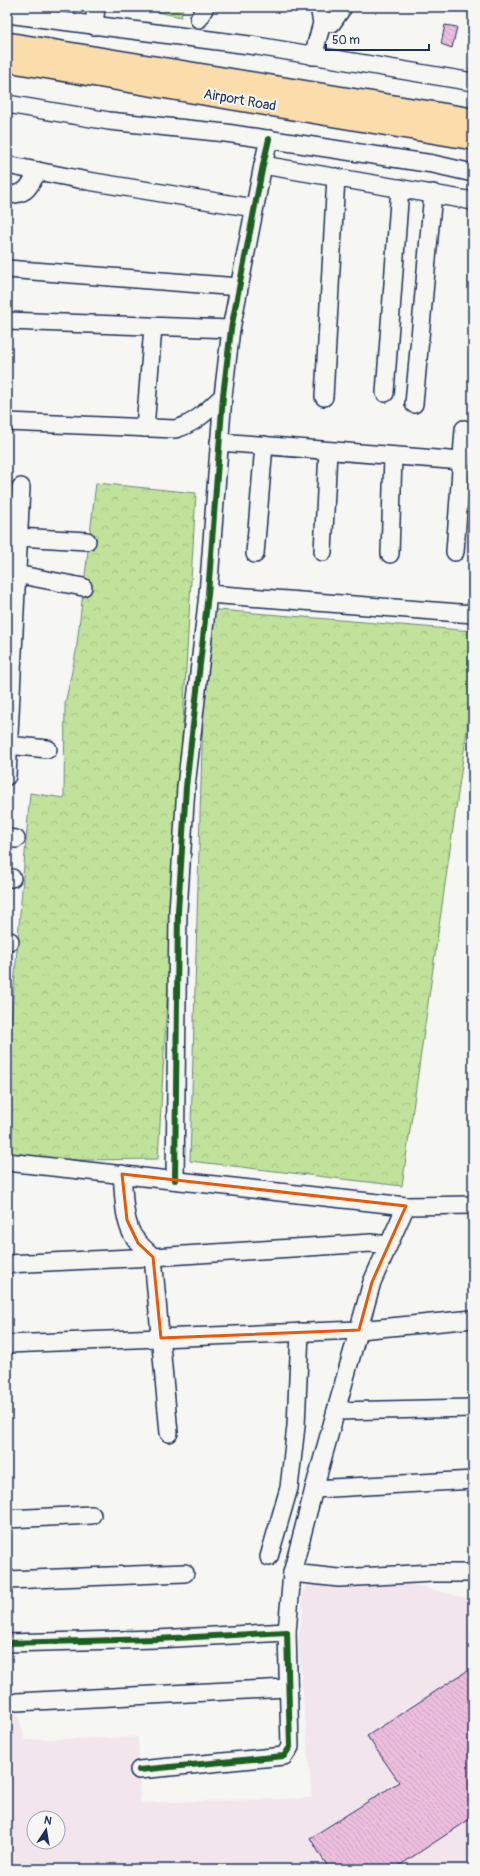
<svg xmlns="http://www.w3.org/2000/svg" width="480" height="1876" font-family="Pangolin,sans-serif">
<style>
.built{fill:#f3e5ec;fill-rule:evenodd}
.park{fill:url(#park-crowns);stroke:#6e887c}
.building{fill:url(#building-back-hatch);stroke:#1b2f5e}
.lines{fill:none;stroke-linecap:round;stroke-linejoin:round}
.minor-casing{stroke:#1b2f5e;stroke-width:20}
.major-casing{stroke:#1b2f5e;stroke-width:24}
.minor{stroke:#f6f6f2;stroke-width:17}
.major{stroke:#fbddab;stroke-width:21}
.cycleway-casing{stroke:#f6f6f2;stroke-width:8}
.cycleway{stroke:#1b5e20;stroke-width:6}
.marked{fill:none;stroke:#e8590c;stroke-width:3;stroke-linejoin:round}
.labels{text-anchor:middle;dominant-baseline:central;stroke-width:4;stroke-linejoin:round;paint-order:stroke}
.street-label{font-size:14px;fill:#1b2f5e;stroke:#f6f6f2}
</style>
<defs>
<pattern id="park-crowns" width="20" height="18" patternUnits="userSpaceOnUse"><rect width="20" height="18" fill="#c1e29a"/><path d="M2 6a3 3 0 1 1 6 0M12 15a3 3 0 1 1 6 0" fill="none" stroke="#a5c287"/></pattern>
<pattern id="building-back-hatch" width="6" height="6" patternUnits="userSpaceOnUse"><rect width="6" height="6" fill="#edbdde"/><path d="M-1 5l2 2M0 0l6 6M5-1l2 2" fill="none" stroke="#cba3c1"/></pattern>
</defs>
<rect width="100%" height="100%" fill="#f6f6f2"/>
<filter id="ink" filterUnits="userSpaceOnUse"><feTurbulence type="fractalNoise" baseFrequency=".025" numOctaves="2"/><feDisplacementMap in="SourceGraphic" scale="8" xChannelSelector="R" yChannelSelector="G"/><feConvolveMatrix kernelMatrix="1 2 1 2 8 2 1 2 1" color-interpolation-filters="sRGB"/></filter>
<g filter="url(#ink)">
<!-- built -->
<path class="built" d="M 310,1580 L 396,1580 L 473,1600 L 473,1869 L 7,1869 L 7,1674 L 25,1740 L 138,1737 L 140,1803 L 312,1798 L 298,1640 L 303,1612 L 302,1593 ZM 34,1818 L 58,1818 L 58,1842 L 34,1842 Z"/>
<!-- park -->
<g class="park">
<polygon points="133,7 183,7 181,17"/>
<polygon points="96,483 196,493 158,1159 7,1161 7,1070 30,793 64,798 65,704 76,652"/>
<polygon points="206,609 473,631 473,688 402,1186 190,1161"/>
</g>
<!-- building -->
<g class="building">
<polygon points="445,25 457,27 452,48 441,44"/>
<polygon points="473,1667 473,1817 394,1869 329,1869 310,1838 399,1782 367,1736"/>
</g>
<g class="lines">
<defs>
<g id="minor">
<polyline points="7,14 257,46 473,82"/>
<polyline points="199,19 205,7"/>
<polyline points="322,23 332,23 343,7"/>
<polyline points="94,26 96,7"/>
<polyline points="313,56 322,23 319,7"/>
<polyline points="7,104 109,121 226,133 433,164 473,173"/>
<polyline points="7,165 88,181 254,208"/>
<polyline points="263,165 473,201"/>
<path d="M 7,195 C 28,194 28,188 38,171"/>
<polyline points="7,269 239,287"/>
<polyline points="7,321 231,329"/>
<polyline points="385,393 400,188"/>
<polyline points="324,397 336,177"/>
<polyline points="414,404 433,193"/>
<path d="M 7,422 L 175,429 C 195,424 208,410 223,396"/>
<polyline points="145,428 153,327"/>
<polyline points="219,442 462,461"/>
<polyline points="18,537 87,541"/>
<polyline points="323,552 328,451"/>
<polyline points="455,552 464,429"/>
<polyline points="255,554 264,445"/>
<polyline points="390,554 393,456"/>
<polyline points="16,574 83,587"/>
<polyline points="208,594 473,614"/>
<polyline points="7,745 48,749"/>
<polyline points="7,776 21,487"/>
<polyline points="7,838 16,839"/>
<polyline points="7,878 12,878"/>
<polyline points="7,941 10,941"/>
<polyline points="7,1162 406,1206 473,1205"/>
<path d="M 122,1174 C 124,1193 123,1216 132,1234 C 137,1243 146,1250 153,1257 L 169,1433"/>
<polyline points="175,1180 178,911 186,787 208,594 223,396 231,329 263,165 269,139"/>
<polyline points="7,1264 153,1257 371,1243 388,1245"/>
<polyline points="7,1344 359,1330 473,1319"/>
<polyline points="336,1411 473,1408"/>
<polyline points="314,1489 473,1480"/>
<polyline points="7,1519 92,1515"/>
<polyline points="269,1557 289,1488 296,1426 300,1332"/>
<polyline points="292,1573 339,1578 433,1573 473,1573"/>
<polyline points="7,1580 185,1573"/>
<polyline points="287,1632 292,1573 314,1489 372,1282 406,1206"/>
<polyline points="7,1643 157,1639 287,1632 290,1747 284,1756 139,1770"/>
<polyline points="17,1702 287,1688"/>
</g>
<g id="major">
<polyline points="7,43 473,119"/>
<polyline points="7,61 473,139"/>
</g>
</defs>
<!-- minor casing -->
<use href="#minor" class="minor-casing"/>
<!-- major casing -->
<use href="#major" class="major-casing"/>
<!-- minor -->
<use href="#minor" class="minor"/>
<!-- major -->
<use href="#major" class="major"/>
<defs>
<g id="cycleway">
<polyline points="175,1180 178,911 186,787 208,594 223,396 231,329 263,165 269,139"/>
<polyline points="7,1643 157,1639 287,1632 290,1747 284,1756 139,1770"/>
</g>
</defs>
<!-- cycleway casing -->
<use href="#cycleway" class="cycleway-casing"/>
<!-- cycleway -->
<use href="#cycleway" class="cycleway"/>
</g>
</g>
<!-- marked area -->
<path class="marked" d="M 122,1174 L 406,1206 L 372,1282 L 359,1330 L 161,1338 L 153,1257 L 138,1243 L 127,1220 Z"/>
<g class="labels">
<!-- street labels -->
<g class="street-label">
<text transform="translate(240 100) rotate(10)">Airport Road</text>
</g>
</g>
<!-- margin -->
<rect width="480" height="1876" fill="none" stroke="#f6f6f2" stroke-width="24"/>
<rect x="12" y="12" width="456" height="1852" fill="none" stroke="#1b2f5e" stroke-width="1.5" filter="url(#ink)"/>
<!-- north arrow -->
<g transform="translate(46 1830) rotate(12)"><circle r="19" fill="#f6f6f2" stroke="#9ea6b7"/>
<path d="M0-3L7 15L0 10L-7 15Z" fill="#1b2f5e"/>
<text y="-6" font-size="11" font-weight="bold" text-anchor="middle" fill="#1b2f5e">N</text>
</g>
<!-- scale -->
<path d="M326 44v6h103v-6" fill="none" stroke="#1b2f5e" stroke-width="2"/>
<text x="332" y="44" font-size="12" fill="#1b2f5e" stroke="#f6f6f2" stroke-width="3" paint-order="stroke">50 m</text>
</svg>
